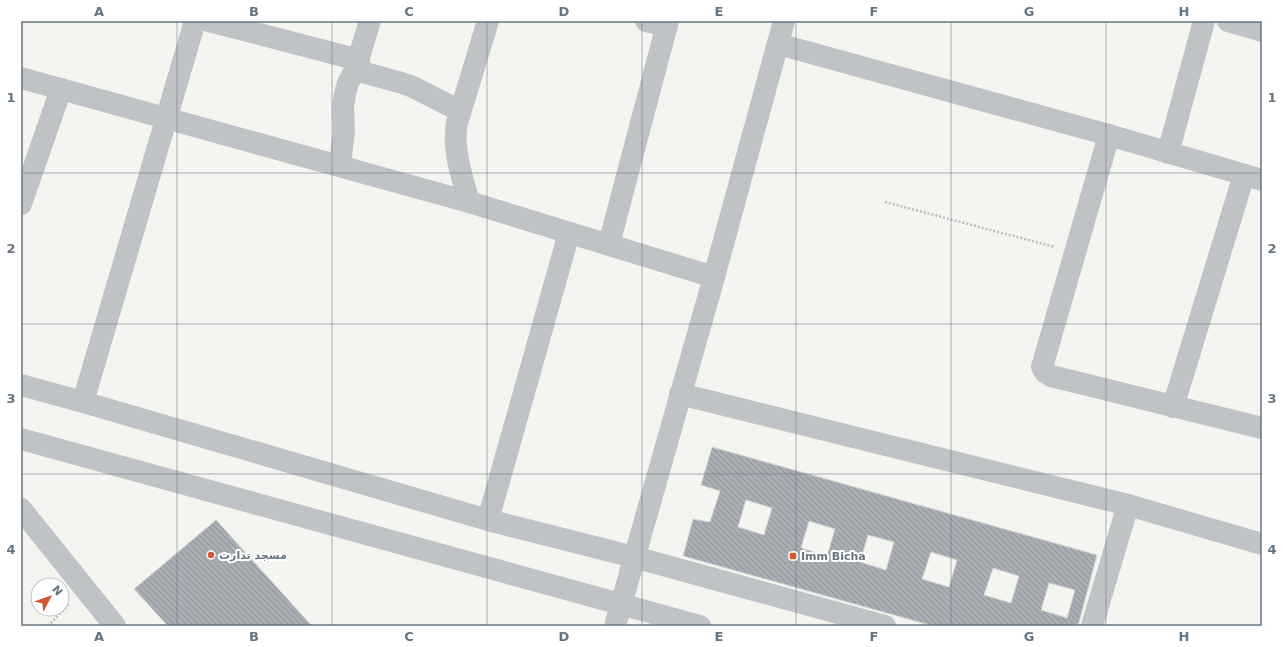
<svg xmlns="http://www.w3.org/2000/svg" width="1283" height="647" font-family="'DejaVu Sans',Cairo,sans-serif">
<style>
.building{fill:url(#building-back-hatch);stroke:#d5d5d3;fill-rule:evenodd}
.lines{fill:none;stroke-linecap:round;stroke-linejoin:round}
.path{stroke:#b9bbbd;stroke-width:2.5;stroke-dasharray:2 2;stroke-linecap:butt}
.minor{stroke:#c0c3c6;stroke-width:22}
.grid{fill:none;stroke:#66747f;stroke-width:1;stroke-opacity:0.55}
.poi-dot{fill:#d25933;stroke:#fff;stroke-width:1.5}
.labels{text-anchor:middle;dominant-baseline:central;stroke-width:4;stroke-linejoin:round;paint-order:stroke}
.poi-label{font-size:11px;font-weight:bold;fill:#66747f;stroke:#fff;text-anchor:start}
.neatline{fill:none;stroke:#66747f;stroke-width:1.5}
.grid-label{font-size:13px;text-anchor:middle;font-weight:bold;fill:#66747f}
</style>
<defs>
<pattern id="building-back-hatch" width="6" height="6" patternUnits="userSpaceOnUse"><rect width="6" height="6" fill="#a8aeb3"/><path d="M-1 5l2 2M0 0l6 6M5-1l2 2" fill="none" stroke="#8d9297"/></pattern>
</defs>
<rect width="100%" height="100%" fill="#f4f4f1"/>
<!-- building -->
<g class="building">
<path d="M 712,447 L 1097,555 L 1078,626 L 933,626 L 683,556 L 693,519 L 710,522 L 720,491 L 701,485 ZM 746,500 L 772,508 L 764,535 L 738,527 ZM 809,521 L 835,529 L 827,556 L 801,548 ZM 868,535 L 894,542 L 886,570 L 860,562 ZM 931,552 L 957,560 L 949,587 L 922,579 ZM 993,568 L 1019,576 L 1011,603 L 984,595 ZM 1049,583 L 1075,590 L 1067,618 L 1041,610 Z"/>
<polygon points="216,520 312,626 168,626 134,589"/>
</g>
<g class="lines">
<!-- path -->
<g class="path">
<polyline points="885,202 1055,247"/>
<polyline points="48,626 70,603"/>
</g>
<!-- minor -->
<g class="minor">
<polyline points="209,21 359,60"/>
<polyline points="646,21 667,26"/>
<polyline points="1228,21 1262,31"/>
<polyline points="778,44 1109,135 1262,180"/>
<polyline points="355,70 402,83 413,87 460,111"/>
<polyline points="21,78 469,202 714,277"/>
<polyline points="1109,135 1042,367 1045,372 1051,376 1262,428"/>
<polyline points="1168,153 1204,21"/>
<polyline points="340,165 344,131 343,107 345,94 348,83 355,70 370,21"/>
<path d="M 469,202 C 462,177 452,149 457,123 L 488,21"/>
<polyline points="21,204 61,89"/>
<polyline points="609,244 668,21"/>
<polyline points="21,385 83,402 488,520 634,557 885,626"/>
<polyline points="680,394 1128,505 1262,544"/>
<polyline points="83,402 195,21"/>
<polyline points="1173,407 1244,175"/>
<polyline points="21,439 700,626"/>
<polyline points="21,509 115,626"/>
<polyline points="488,520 569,233"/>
<polyline points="615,626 714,277 784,21"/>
<polyline points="1092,626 1128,505"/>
</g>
</g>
<!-- grid -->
<path class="grid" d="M 177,21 L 177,626M 332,21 L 332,626M 487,21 L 487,626M 642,21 L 642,626M 796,21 L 796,626M 951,21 L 951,626M 1106,21 L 1106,626M 21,173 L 1262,173M 21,324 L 1262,324M 21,474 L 1262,474"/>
<!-- markers -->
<g class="poi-dot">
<circle cx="211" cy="555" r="4"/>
<rect x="789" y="552" width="8" height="8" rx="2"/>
</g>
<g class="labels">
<!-- poi labels -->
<g class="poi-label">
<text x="219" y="555">مسجد تدارت</text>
<text x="801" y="556">Imm Bicha</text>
</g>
</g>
<!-- border -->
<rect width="1283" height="647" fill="none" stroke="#ffffff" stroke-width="44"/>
<!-- north arrow -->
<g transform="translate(50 597) rotate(49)"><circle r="19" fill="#ffffff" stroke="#c2c7cc"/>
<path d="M0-3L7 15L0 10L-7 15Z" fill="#d25933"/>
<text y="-6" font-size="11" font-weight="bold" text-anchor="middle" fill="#66747f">N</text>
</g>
<rect x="22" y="22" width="1239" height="603" class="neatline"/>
<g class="grid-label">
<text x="99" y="16">A</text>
<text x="254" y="16">B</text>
<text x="409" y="16">C</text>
<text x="564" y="16">D</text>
<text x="719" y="16">E</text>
<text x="874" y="16">F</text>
<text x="1029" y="16">G</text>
<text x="1184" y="16">H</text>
<text x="11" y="102">1</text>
<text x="1272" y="102">1</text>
<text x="11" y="253">2</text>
<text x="1272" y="253">2</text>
<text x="11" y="403">3</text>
<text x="1272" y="403">3</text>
<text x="11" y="554">4</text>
<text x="1272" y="554">4</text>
<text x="99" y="641">A</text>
<text x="254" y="641">B</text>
<text x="409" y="641">C</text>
<text x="564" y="641">D</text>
<text x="719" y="641">E</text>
<text x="874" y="641">F</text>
<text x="1029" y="641">G</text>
<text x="1184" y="641">H</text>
</g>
</svg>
